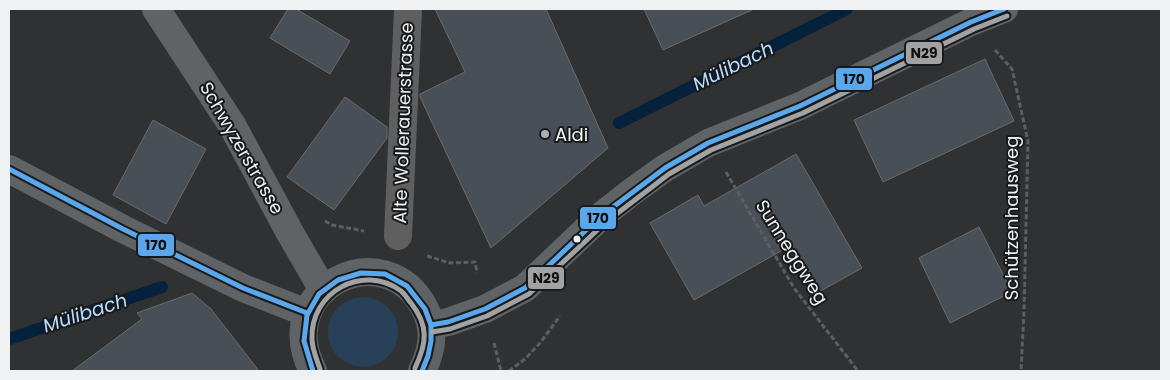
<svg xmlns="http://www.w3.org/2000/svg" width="1170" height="380" font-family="Poppins,sans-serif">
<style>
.green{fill:#294158}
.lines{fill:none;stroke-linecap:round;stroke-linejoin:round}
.stream{stroke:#04223d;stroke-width:12}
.building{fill:#484f56;stroke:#696b6c}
.path{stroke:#5e5e5f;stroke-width:3;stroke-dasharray:5 2.5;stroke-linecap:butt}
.minor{stroke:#5f5f60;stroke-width:28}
.secondary{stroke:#606366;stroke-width:28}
.bus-1-casing{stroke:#17191a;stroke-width:9}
.bus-2-casing{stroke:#17191a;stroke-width:9}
.bus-1{stroke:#5aa8eb;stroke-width:5}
.bus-2{stroke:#a2a2a2;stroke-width:5}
.poi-dot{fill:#acaeaf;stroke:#17191a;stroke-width:2}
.bus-dot{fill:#eff1f3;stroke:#17191a;stroke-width:2}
.labels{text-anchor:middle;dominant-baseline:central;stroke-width:4;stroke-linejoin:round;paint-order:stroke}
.street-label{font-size:18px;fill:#eff1f3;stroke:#17191a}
.poi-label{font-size:18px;fill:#eff1f3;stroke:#17191a;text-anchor:start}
.water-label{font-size:19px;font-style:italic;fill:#badcfe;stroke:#17191a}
.line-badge{stroke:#17191a;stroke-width:2}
.pale-badge-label{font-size:14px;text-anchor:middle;font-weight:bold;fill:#111}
</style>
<rect width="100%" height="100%" fill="#2f3132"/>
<!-- green -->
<circle class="green" cx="363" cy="332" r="35"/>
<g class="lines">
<!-- stream -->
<g class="stream">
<polyline points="619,123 847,9"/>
<polyline points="9,339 162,287"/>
</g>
</g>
<!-- building -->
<g class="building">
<polygon points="288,9 296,9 350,41 330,74 270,38"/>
<polygon points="435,9 546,9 608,148 491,248 420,97 420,94 465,72"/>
<polygon points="644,9 754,9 663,50"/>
<polygon points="985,59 1014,121 883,182 854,120"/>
<polygon points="345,97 387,127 387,138 334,210 287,177"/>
<polygon points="153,120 206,149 166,224 113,195"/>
<polygon points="796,154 862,268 817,293 790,246 694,300 650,223 698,195 704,206"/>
<polygon points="979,227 1012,292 950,323 919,258"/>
<polygon points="192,293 211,309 259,371 72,371 142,319 137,313"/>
</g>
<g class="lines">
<!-- path -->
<g class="path">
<polyline points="995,50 1012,69 1028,141 1024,311 1021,371"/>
<polyline points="726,172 794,288 858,371"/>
<polyline points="325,221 332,225 364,231"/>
<polyline points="427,256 450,263 475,262 477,273"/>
<polyline points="494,343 501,371"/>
<polyline points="509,371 525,359 540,343 560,316"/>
</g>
<!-- minor -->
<polyline class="minor" points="398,236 408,9"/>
<!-- secondary -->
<g class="secondary">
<polyline points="156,9 232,125 289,231 323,290"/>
<polyline points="9,169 123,229 243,288 307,313"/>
<polyline points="431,325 448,322 485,309 525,288 601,216 633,191 665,168 708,143 800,106 971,22 1004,9"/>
<path d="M 313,371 C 270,287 386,232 425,309 C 436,331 432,351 422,371"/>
</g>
<defs>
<g id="bus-1">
<polyline points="9,169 123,229 243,288 307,313"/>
<polyline points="431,325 448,322 485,309 525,288 601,216 665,168 708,143 800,106 971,22 1004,9"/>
<polyline points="313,371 304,341 307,315 319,294 338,280 361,273 385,274 407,286 425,309 431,325 431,341 428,356 422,371"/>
</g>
<g id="bus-2">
<polyline points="432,332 450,329 487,316 529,294 606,222 669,174 711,150 803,113 974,29 1007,16"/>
<path d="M 320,369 C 317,360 312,349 312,339 C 310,292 363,263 401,291 C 405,294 408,300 411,303 C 429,326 427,343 415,368"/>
</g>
</defs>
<!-- bus-1 casing -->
<use href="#bus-1" class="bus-1-casing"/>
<!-- bus-2 casing -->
<use href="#bus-2" class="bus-2-casing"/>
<!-- bus-1 -->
<use href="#bus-1" class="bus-1"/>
<!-- bus-2 -->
<use href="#bus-2" class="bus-2"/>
</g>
<!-- markers -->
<circle class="poi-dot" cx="545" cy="134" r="5"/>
<circle class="bus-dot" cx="577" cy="239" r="4.5"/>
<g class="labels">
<!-- street labels -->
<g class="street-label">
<text transform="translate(403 123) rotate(-88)">Alte Wollerauerstrasse</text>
<text transform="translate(242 148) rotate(60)">Schwyzerstrasse</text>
<text transform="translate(1011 218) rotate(-90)">Schützenhausweg</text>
<text transform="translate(792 252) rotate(58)">Sunneggweg</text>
</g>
<!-- poi labels -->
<g class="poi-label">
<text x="555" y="134">Aldi</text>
</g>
<!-- water labels -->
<g class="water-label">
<text transform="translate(733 66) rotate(-26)">Mülibach</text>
<text transform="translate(85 313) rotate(-18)">Mülibach</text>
</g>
</g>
<g class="line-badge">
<rect x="905" y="41" width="38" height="24" rx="5" fill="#a2a2a2"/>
<rect x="835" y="67" width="38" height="24" rx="5" fill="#5aa8eb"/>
<rect x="579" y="206" width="38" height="24" rx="5" fill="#5aa8eb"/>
<rect x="137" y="233" width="38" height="24" rx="5" fill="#5aa8eb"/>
<rect x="527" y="266" width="38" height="24" rx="5" fill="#a2a2a2"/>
</g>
<g class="pale-badge-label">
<text x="924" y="58">N29</text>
<text x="854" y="84">170</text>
<text x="598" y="223">170</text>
<text x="156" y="250">170</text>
<text x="546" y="283">N29</text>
</g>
<!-- border -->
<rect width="1170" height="380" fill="none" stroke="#eff1f3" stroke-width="20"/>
</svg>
